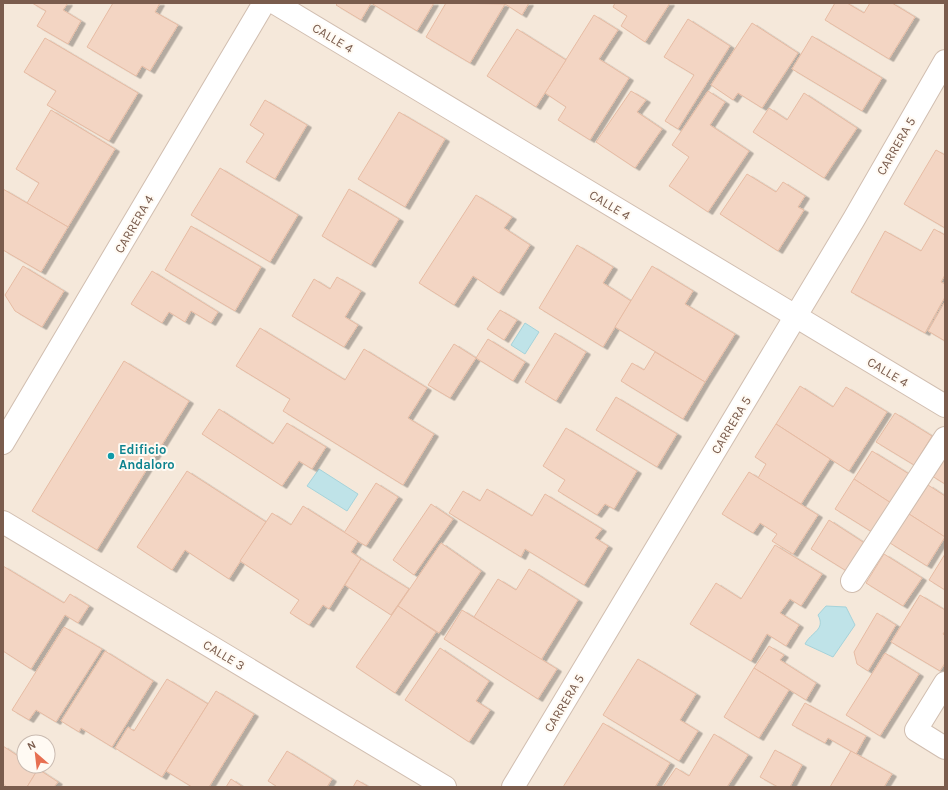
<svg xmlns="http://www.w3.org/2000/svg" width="948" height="790" font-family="Karla,sans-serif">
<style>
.residential{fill:#f5e8da;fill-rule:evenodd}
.water{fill:#bfe3e8;stroke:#a5d3da}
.building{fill:#f3d5c3;stroke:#e6bba3;filter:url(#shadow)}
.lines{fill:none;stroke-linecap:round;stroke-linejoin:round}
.minor-casing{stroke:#d1beb0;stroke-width:24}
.minor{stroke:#fff;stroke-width:22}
.culture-dot{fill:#0f9aa8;stroke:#fffaf3;stroke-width:1.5}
.labels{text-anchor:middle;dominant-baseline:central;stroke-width:4;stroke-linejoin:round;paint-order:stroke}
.street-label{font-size:13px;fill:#7a5c4d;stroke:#fffaf3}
.culture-label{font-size:13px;font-weight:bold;fill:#0d838f;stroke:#fffaf3;text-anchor:start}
</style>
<defs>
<filter id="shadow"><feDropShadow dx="4.5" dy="2.5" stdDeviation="0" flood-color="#0004"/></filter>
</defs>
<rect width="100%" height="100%" fill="#fdf6ec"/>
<!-- residential -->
<path class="residential" d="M 3,3 L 945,3 L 945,787 L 3,787 ZM 24,742 L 48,742 L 48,766 L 24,766 Z"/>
<!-- water -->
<g class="water">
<polygon points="525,323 539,332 525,354 511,345"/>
<polygon points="319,469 358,494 347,511 307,486"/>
<path d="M 826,606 L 846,607 L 855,625 L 833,657 L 805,644 C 811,632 826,630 818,615 Z"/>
</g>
<!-- building -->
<g class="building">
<polygon points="32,3 68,3 63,10 81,21 68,44 37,26 46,11"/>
<polygon points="113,3 160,3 155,12 178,25 150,71 142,66 136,76 87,47"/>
<polygon points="338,3 371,3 361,20 336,5"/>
<polygon points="371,3 434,3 417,31"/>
<polygon points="446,3 505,4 470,63 426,37"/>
<polygon points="506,3 529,3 522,15 505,4"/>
<polygon points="615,3 670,3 645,42 621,26 627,16 613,7"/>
<polygon points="835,3 847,3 864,13 870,3 892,3 915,17 889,59 825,20"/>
<polygon points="594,15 618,30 599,59 629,78 590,140 558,120 566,107 545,93"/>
<polygon points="688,19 730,46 678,129 665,121 694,75 664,57"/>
<polygon points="752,23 798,53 762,108 738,93 733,100 711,85"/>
<polygon points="517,29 566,60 536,107 487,76"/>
<polygon points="812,36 882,78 862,111 792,69"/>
<polygon points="45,38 138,93 109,141 47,105 56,91 24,72"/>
<polygon points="631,91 646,100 637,112 662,129 635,168 596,142"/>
<polygon points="708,91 725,102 710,125 749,151 708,212 669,186 689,157 672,145"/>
<polygon points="804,93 857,128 824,178 753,132 769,108 787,120"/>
<polygon points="265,100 307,125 275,179 246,162 264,134 250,125"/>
<polygon points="51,110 115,149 68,227 27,203 39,183 16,169"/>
<polygon points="399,112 445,139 405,207 358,179"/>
<polygon points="936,150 945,155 945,228 904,204"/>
<polygon points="220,168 298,215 270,262 191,215"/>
<polygon points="747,174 776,192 783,182 805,196 798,207 804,210 778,251 720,214"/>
<polygon points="3,189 68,227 41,272 3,250"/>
<polygon points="349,189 399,219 371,265 322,236"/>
<polygon points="476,195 512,217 504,228 530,245 499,293 473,276 454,305 419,283"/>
<polygon points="191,226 261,267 235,311 165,270"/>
<polygon points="934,229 945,235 945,275 941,282 945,284 945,297 925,333 851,292 885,231 921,251"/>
<polygon points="577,245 613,267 603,283 631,301 603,347 539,308"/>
<polygon points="23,266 64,291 42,327 15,311 5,295"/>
<polygon points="652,266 693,291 685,304 735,334 705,382 615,327"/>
<polygon points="152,271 218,312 211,323 191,311 185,322 169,312 162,323 131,304"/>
<polygon points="337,277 361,291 345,317 358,325 344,347 292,316 314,279 330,289"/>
<polygon points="944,303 945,304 945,341 928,331"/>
<polygon points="500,310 517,320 504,340 487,329"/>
<polygon points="260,328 345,380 364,349 427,388 408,418 434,434 403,485 283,411 290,399 236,366"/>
<polygon points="555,333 586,352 556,401 525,382"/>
<polygon points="488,339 525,362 513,381 476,358"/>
<polygon points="454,344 476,358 450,398 428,385"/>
<polygon points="655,352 705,382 683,419 621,381 632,363 644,370"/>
<polygon points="124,361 189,401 97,550 32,511"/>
<polygon points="800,386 833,407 846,387 887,412 849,471 776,424"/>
<polygon points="616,397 677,434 657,467 596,430"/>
<polygon points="219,409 273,444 287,423 326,447 312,469 299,461 282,486 202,434"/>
<polygon points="895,413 932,436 914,465 876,442"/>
<polygon points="776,424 830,459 801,504 758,478 766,464 755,457"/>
<polygon points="566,428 637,471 614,509 605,504 597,515 558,491 565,480 543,466"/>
<polygon points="872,451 909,474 891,503 854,479"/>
<polygon points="945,455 945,484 932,476"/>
<polygon points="187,471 266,522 229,579 185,550 172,570 137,547"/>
<polygon points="749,472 818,515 793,554 772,541 777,534 760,523 753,533 722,514"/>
<polygon points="854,479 891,503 872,532 835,509"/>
<polygon points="376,483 398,497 366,546 344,533"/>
<polygon points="928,485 945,496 945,537 909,514"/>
<polygon points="487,489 532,516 545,494 602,529 595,538 608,546 584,585 525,549 521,557 449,513 463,491 480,501"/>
<polygon points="431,504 453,519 414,575 393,560"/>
<polygon points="303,506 358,541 351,552 361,559 329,609 323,605 309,625 290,613 299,600 240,561 272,513 291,525"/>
<polygon points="909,514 945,537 927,566 890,543"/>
<polygon points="829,520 866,544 848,572 811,549"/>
<polygon points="441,543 481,571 439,633 398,606"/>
<polygon points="775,545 822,574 801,606 790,599 780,613 799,625 786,646 767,634 751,661 690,624 716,583 741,599"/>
<polygon points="884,554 922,578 903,606 866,583"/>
<polygon points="945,554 945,590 929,580"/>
<polygon points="361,559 409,589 391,615 345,585"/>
<polygon points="3,566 64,603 70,594 89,606 78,623 65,615 31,669 3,651"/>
<polygon points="529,569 578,600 541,660 474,617 498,579 516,590"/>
<polygon points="920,595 945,610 945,631 943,634 945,636 945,663 940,671 891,642"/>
<polygon points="398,606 436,632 395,693 356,667"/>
<polygon points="462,610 557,669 538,699 444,639"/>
<polygon points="877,613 896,625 868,671 857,664 854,652"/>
<polygon points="64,627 102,649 56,722 36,710 29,720 12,710"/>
<polygon points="769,646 784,655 780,660 816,683 806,700 754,668"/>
<polygon points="440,648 489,681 476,701 490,710 469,742 405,700"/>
<polygon points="105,651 153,681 112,747 81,728 79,732 61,721"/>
<polygon points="885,653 919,674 880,736 846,715"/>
<polygon points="638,659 696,694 680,720 698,731 679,761 603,715"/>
<polygon points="754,668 789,690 759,738 724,717"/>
<polygon points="167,679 208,704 162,777 115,748 128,727 134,731"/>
<polygon points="216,691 254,714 209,787 192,787 166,771"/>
<polygon points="805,703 866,736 856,754 828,738 825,743 792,725"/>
<polygon points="603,723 670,763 655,787 563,787"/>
<polygon points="714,734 748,755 727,787 663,787 676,768 689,776"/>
<polygon points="3,746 24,760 24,766 33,766 38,769 27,787 7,787 3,784"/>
<polygon points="775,750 802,765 790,787 778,787 760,777"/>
<polygon points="287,751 332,779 327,787 275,787 276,786 268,781"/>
<polygon points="851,751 892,774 884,787 830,787"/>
<polygon points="38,769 58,782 54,787 27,787"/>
<polygon points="231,779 243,787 226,787"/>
<polygon points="357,780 369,787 353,787"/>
</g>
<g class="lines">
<defs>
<g id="minor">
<polyline points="275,3 945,406"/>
<polyline points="3,443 264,3"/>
<polyline points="3,522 445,787"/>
<polyline points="852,581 945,438"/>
<polyline points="945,683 916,730 945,748"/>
<polyline points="513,787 854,219 945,61"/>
</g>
</defs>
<!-- minor casing -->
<use href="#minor" class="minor-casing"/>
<!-- minor -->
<use href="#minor" class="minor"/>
</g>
<!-- markers -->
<circle class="culture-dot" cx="111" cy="456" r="4"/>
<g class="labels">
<!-- street labels -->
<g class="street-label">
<text transform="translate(333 38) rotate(31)">CALLE 4</text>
<text transform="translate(896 146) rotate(-60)">CARRERA 5</text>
<text transform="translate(610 205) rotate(31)">CALLE 4</text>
<text transform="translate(134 224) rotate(-60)">CARRERA 4</text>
<text transform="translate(888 372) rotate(31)">CALLE 4</text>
<text transform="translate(731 425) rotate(-59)">CARRERA 5</text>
<text transform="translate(224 655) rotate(31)">CALLE 3</text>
<text transform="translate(564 703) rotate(-59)">CARRERA 5</text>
</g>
<!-- culture labels -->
<g class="culture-label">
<text x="119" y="449">Edificio<tspan x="119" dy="15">Andaloro</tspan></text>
</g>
</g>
<!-- border -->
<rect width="948" height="790" fill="none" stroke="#7a5c4d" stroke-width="8"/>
<!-- north arrow -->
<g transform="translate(36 754) rotate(332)"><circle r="19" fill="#fffaf3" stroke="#cabbb1"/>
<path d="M0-3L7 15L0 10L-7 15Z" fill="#e76f51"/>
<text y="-6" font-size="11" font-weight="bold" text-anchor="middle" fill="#7a5c4d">N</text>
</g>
</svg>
